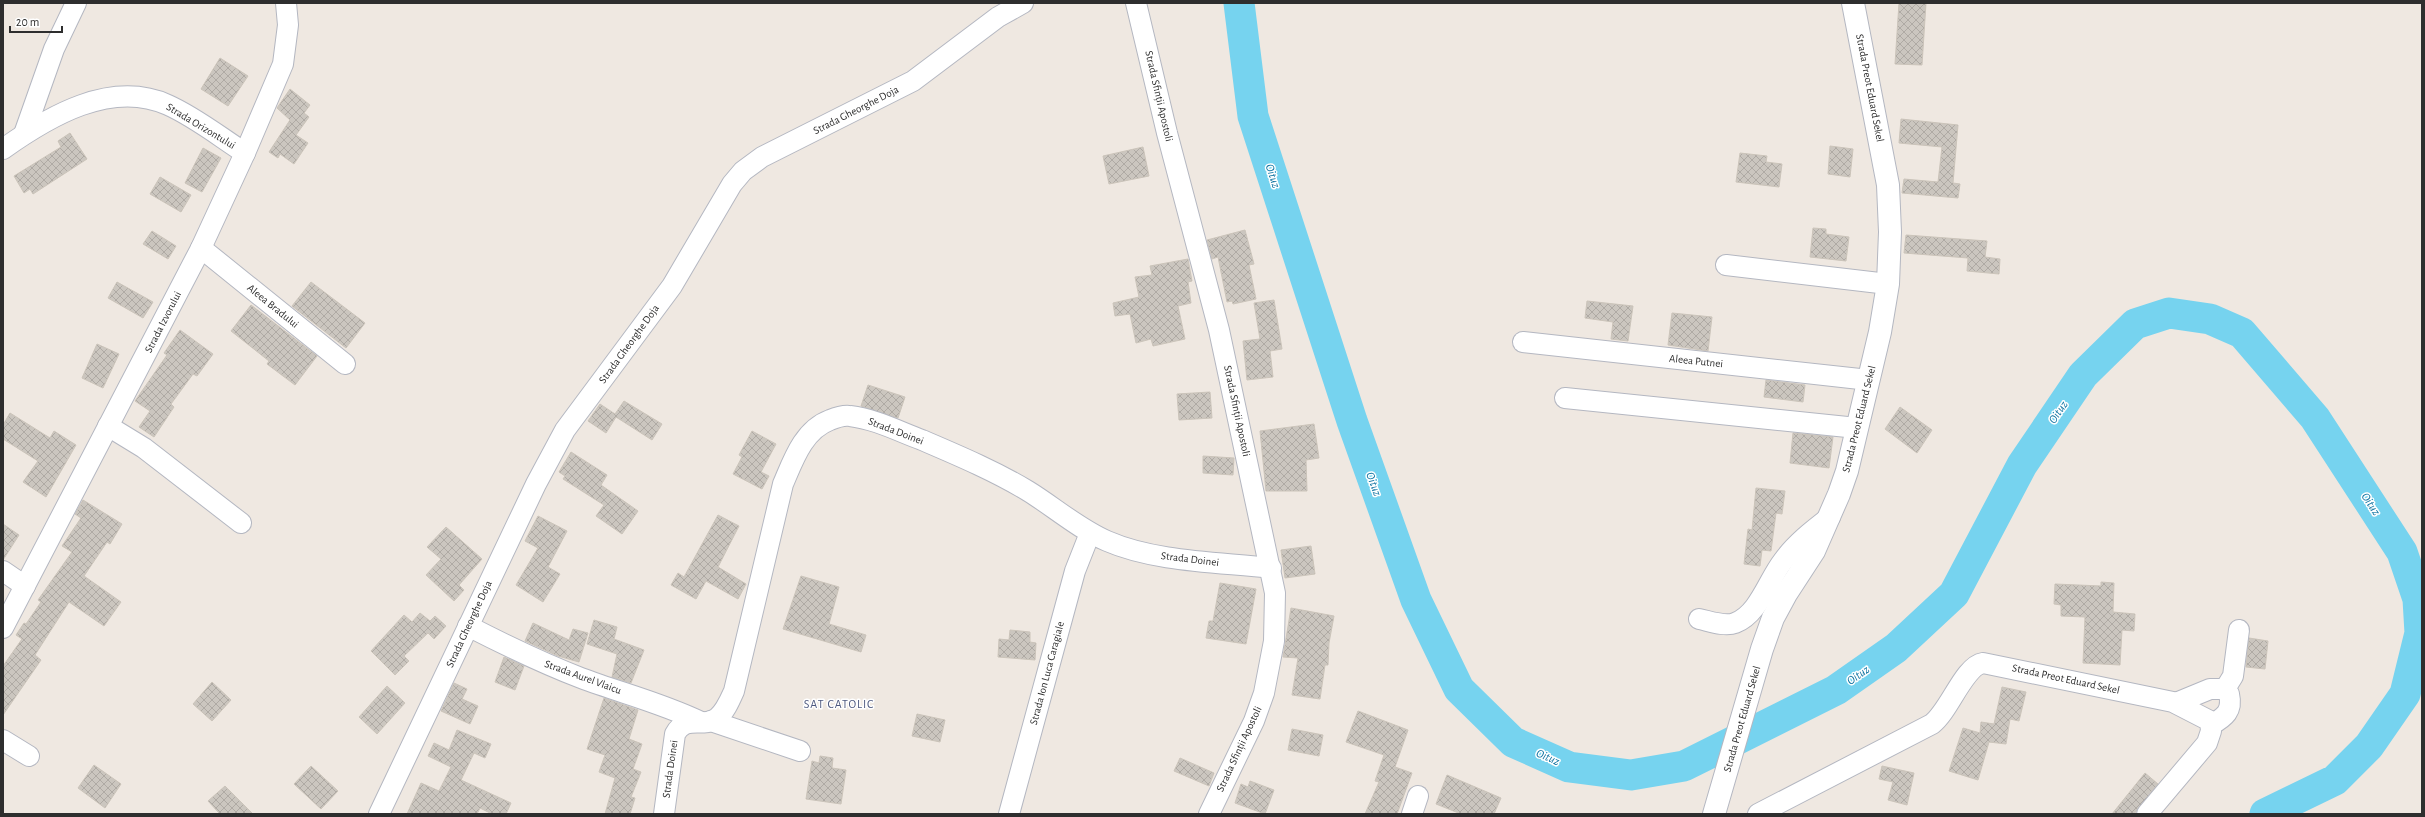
<svg xmlns="http://www.w3.org/2000/svg" width="2425" height="817" font-family="'Alegreya Sans',sans-serif">
<style>
.lines{fill:none;stroke-linecap:round;stroke-linejoin:round}
.river{stroke:#76d3ef;stroke-width:31}
.building{fill:url(#building-cross-hatch);stroke:#cbc4ba}
.street-casing{stroke:#b4b7c1;stroke-width:22}
.secondary-casing{stroke:#b4b7c1;stroke-width:24}
.street{stroke:#fff;stroke-width:20}
.secondary{stroke:#fff;stroke-width:22}
.labels{text-anchor:middle;dominant-baseline:central;stroke-width:3;stroke-linejoin:round;paint-order:stroke}
.street-label{font-size:11px;fill:#2e2e2e;stroke:#fff}
.water-label{font-size:12px;font-style:italic;fill:#0e73a1;stroke:#fff}
.neighbourhood-label{font-size:12px;letter-spacing:1px;fill:#4d587f;stroke:#fff}
</style>
<defs>
<pattern id="building-cross-hatch" width="8" height="8" patternUnits="userSpaceOnUse"><rect width="8" height="8" fill="#cbc6bf"/><path d="M0 0l8 8M0 8l8-8" fill="none" stroke="#afaaa4"/></pattern>
</defs>
<rect width="100%" height="100%" fill="#efe8e1"/>
<g class="lines">
<!-- river -->
<polyline class="river" points="1239,3 1253,116 1352,421 1416,600 1459,689 1513,742 1569,767 1631,775 1684,766 1836,690 1896,648 1954,594 2022,465 2083,375 2135,324 2169,313 2210,319 2242,333 2315,418 2402,552 2418,599 2420,633 2405,694 2369,746 2335,780 2265,814"/>
</g>
<!-- building -->
<g class="building">
<polygon points="1899,3 1926,3 1922,65 1895,64"/>
<polygon points="220,58 248,76 228,106 201,89"/>
<polygon points="290,89 310,105 304,113 309,117 296,135 308,143 294,164 280,154 278,158 269,152 290,120 277,108"/>
<polygon points="1901,119 1958,125 1953,183 1960,184 1958,198 1902,193 1904,179 1938,182 1942,147 1899,143"/>
<polygon points="70,133 87,159 33,194 30,189 24,193 14,176 61,147 58,141"/>
<polygon points="1830,146 1853,149 1850,177 1828,174"/>
<polygon points="1143,147 1149,176 1109,184 1103,156"/>
<polygon points="203,148 221,158 202,192 185,183"/>
<polygon points="1740,153 1767,156 1766,162 1782,164 1779,187 1736,182"/>
<polygon points="160,177 191,195 181,212 150,194"/>
<polygon points="1813,228 1826,229 1826,234 1849,237 1846,261 1810,257"/>
<polygon points="1245,230 1254,264 1249,265 1256,299 1233,304 1232,301 1227,302 1218,257 1212,259 1207,240"/>
<polygon points="152,231 176,246 168,259 143,244"/>
<polygon points="1906,235 1987,241 1985,257 2000,259 1999,274 1967,271 1968,258 1904,253"/>
<polygon points="1188,259 1192,281 1188,282 1191,303 1178,306 1185,339 1153,346 1151,339 1136,343 1130,314 1115,316 1113,303 1139,297 1135,277 1152,275 1150,266"/>
<polygon points="117,282 153,302 143,318 108,298"/>
<polygon points="311,282 365,323 346,348 292,306"/>
<polygon points="1274,300 1282,349 1270,351 1273,377 1247,380 1243,341 1260,339 1254,303"/>
<polygon points="1587,301 1633,306 1628,341 1611,339 1613,322 1585,318"/>
<polygon points="251,305 317,356 295,385 267,364 269,361 231,331"/>
<polygon points="1672,313 1712,317 1708,351 1668,345"/>
<polygon points="180,330 213,354 197,376 193,374 171,404 174,407 154,437 139,427 150,411 135,401 167,355 164,353"/>
<polygon points="97,344 119,354 103,388 82,378"/>
<polygon points="1766,380 1805,385 1803,402 1764,397"/>
<polygon points="868,385 905,397 898,418 861,406"/>
<polygon points="1210,392 1212,418 1179,420 1177,394"/>
<polygon points="624,401 662,424 652,440 616,417 606,433 588,421 600,404 615,414"/>
<polygon points="1900,407 1932,430 1917,453 1885,429"/>
<polygon points="10,413 50,438 54,431 76,445 46,497 23,482 38,461 3,439 3,425"/>
<polygon points="1314,424 1319,458 1306,460 1307,491 1266,491 1260,431"/>
<polygon points="752,431 776,444 761,472 769,476 762,489 733,474 742,457 739,455"/>
<polygon points="1793,433 1833,437 1829,468 1790,463"/>
<polygon points="571,452 607,475 601,485 638,511 622,534 596,516 604,505 563,479 565,476 559,472"/>
<polygon points="1203,456 1234,458 1233,475 1203,473"/>
<polygon points="1756,488 1785,491 1782,514 1776,513 1771,551 1762,550 1760,566 1744,564 1748,529 1752,530"/>
<polygon points="83,500 122,524 110,544 107,542 84,576 121,602 104,626 69,602 35,655 41,660 3,715 3,666 22,639 16,635 24,623 26,624 41,602 38,600 72,552 62,546 81,518 75,514"/>
<polygon points="718,515 739,526 718,567 746,584 738,599 706,581 696,599 671,585 678,573 684,577"/>
<polygon points="538,516 567,531 548,567 560,574 543,602 516,585 538,548 525,541"/>
<polygon points="3,524 19,535 3,560"/>
<polygon points="446,527 482,559 459,585 464,590 454,601 426,575 441,559 427,547"/>
<polygon points="1311,546 1315,574 1285,578 1281,550"/>
<polygon points="801,576 839,587 829,624 866,635 861,652 783,629"/>
<polygon points="2101,582 2114,583 2113,612 2135,614 2134,631 2122,630 2120,665 2083,663 2085,617 2061,616 2061,605 2054,604 2055,584 2101,586"/>
<polygon points="1220,583 1256,589 1246,644 1206,638 1209,621 1213,621"/>
<polygon points="1291,608 1334,616 1329,643 1328,665 1325,665 1320,699 1292,695 1298,658 1283,657"/>
<polygon points="420,613 430,621 435,616 446,626 434,639 428,633 404,656 409,661 395,675 371,651 404,615 412,622"/>
<polygon points="594,620 617,627 614,639 644,650 631,683 612,677 617,654 587,644"/>
<polygon points="533,623 569,640 573,629 588,633 579,662 558,656 525,641"/>
<polygon points="1010,630 1030,632 1030,642 1036,643 1035,660 998,657 999,639 1009,640"/>
<polygon points="2249,638 2268,641 2265,669 2246,667"/>
<polygon points="504,657 524,666 515,690 495,682"/>
<polygon points="212,682 231,700 212,721 193,704"/>
<polygon points="454,683 467,689 462,699 478,706 470,724 441,711"/>
<polygon points="387,686 405,703 377,734 359,717"/>
<polygon points="2002,687 2026,692 2019,721 2010,719 2006,744 1989,742 1978,780 1949,771 1963,728 1980,733 1981,722 1994,724"/>
<polygon points="604,698 638,710 629,739 642,744 633,769 641,772 631,797 635,798 630,814 605,814 615,778 599,772 605,755 587,749"/>
<polygon points="1358,711 1408,730 1395,767 1412,773 1397,814 1365,814 1379,782 1375,781 1384,755 1346,742"/>
<polygon points="917,714 945,720 940,742 912,736"/>
<polygon points="1292,729 1323,735 1319,756 1288,750"/>
<polygon points="457,730 491,744 485,758 474,753 461,780 511,803 506,814 492,814 480,808 477,814 407,814 421,783 439,791 451,767 428,756 434,743 449,750"/>
<polygon points="820,756 833,758 832,768 846,770 841,804 806,799 812,761 819,763"/>
<polygon points="1180,758 1214,773 1209,786 1174,771"/>
<polygon points="94,765 121,784 105,808 78,788"/>
<polygon points="311,766 338,791 321,809 294,784"/>
<polygon points="1882,766 1914,773 1907,805 1888,800 1893,782 1879,779"/>
<polygon points="2145,773 2158,784 2134,814 2112,814"/>
<polygon points="1447,775 1501,798 1494,814 1461,814 1436,804"/>
<polygon points="1250,781 1274,790 1265,814 1235,803 1241,784 1248,787"/>
<polygon points="225,786 253,814 220,814 208,801"/>
</g>
<g class="lines">
<defs>
<g id="street">
<polyline points="1136,3 1167,133 1219,330 1275,593 1274,641 1264,693 1254,721 1209,814"/>
<polyline points="24,134 54,49 76,3"/>
<path d="M 3,149 C 48,117 111,79 168,105 C 195,117 220,137 245,153"/>
<polyline points="201,248 345,364"/>
<polyline points="1726,265 1888,284"/>
<polyline points="1523,342 1869,380"/>
<polyline points="1565,398 1857,428"/>
<polyline points="108,426 144,448 241,523"/>
<polyline points="3,571 25,586"/>
<path d="M 1699,619 C 1709,621 1725,627 1735,623 C 1759,614 1768,580 1783,561 C 1795,544 1813,530 1830,517"/>
<path d="M 468,626 C 505,645 542,663 581,678 C 621,693 662,703 701,722"/>
<polyline points="3,628 201,248 245,153 283,64 288,25 286,3"/>
<polyline points="2225,689 2233,676 2239,630"/>
<path d="M 2176,703 L 2210,689 L 2225,689 L 2229,694 C 2233,711 2225,717 2211,725"/>
<polyline points="711,721 800,751"/>
<polyline points="3,740 29,756"/>
<polyline points="379,814 536,484 565,430 672,286 732,184 743,171 762,157 913,81 998,17 1023,3"/>
<path d="M 664,814 L 675,734 C 686,714 702,729 717,718 C 725,712 730,700 734,691 L 783,484 C 793,461 803,430 830,420 C 835,418 844,415 850,416 C 875,419 898,431 922,440 C 957,455 995,471 1028,491 C 1054,507 1079,529 1107,541 C 1155,562 1219,562 1271,568"/>
<polyline points="1009,814 1075,571 1090,533"/>
<polyline points="1412,814 1418,796"/>
<path d="M 1758,814 L 1932,724 C 1950,710 1964,666 1983,663 L 2173,702 L 2210,721 L 2211,731 L 2207,743 L 2147,814"/>
</g>
<polyline id="secondary" points="1714,814 1762,649 1773,618 1786,594 1814,551 1839,494 1847,471 1880,332 1888,284 1890,232 1888,185 1853,3"/>
</defs>
<!-- street casing -->
<use href="#street" class="street-casing"/>
<!-- secondary casing -->
<use href="#secondary" class="secondary-casing"/>
<!-- street -->
<use href="#street" class="street"/>
<!-- secondary -->
<use href="#secondary" class="secondary"/>
</g>
<g class="labels">
<!-- street labels -->
<g class="street-label">
<text transform="translate(1870 88) rotate(79)">Strada Preot Eduard Sekel</text>
<text transform="translate(1159 96) rotate(77)">Strada Sfinții Apostoli</text>
<text transform="translate(856 110) rotate(-27)">Strada Gheorghe Doja</text>
<text transform="translate(201 126) rotate(31)">Strada Orizontului</text>
<text transform="translate(273 306) rotate(39)">Aleea Bradului</text>
<text transform="translate(163 322) rotate(-63)">Strada Izvorului</text>
<text transform="translate(629 344) rotate(-54)">Strada Gheorghe Doja</text>
<text transform="translate(1696 361) rotate(6)">Aleea Putnei</text>
<text transform="translate(1237 411) rotate(78)">Strada Sfinții Apostoli</text>
<text transform="translate(1859 419) rotate(-76)">Strada Preot Eduard Sekel</text>
<text transform="translate(896 431) rotate(21)">Strada Doinei</text>
<text transform="translate(1190 559) rotate(7)">Strada Doinei</text>
<text transform="translate(469 624) rotate(-65)">Strada Gheorghe Doja</text>
<text transform="translate(1047 673) rotate(-75)">Strada Ion Luca Caragiale</text>
<text transform="translate(583 677) rotate(20)">Strada Aurel Vlaicu</text>
<text transform="translate(2066 679) rotate(12)">Strada Preot Eduard Sekel</text>
<text transform="translate(1742 719) rotate(-74)">Strada Preot Eduard Sekel</text>
<text transform="translate(1239 749) rotate(-65)">Strada Sfinții Apostoli</text>
<text transform="translate(670 769) rotate(-82)">Strada Doinei</text>
</g>
<!-- water labels -->
<g class="water-label">
<text transform="translate(1273 176) rotate(72)">Oituz</text>
<text transform="translate(2058 412) rotate(-56)">Oituz</text>
<text transform="translate(1374 484) rotate(70)">Oituz</text>
<text transform="translate(2371 504) rotate(57)">Oituz</text>
<text transform="translate(1858 675) rotate(-35)">Oituz</text>
<text transform="translate(1548 757) rotate(24)">Oituz</text>
</g>
<!-- neighbourhood labels -->
<g class="neighbourhood-label">
<text x="839" y="704">SAT CATOLIC</text>
</g>
</g>
<!-- border -->
<rect width="2425" height="817" fill="none" stroke="#2e2e2e" stroke-width="8"/>
<!-- scale -->
<path d="M10 26v6h52v-6" fill="none" stroke="#2e2e2e" stroke-width="2"/>
<text x="16" y="26" font-size="12" fill="#2e2e2e" stroke="#ffffff" stroke-width="3" paint-order="stroke">20 m</text>
</svg>
